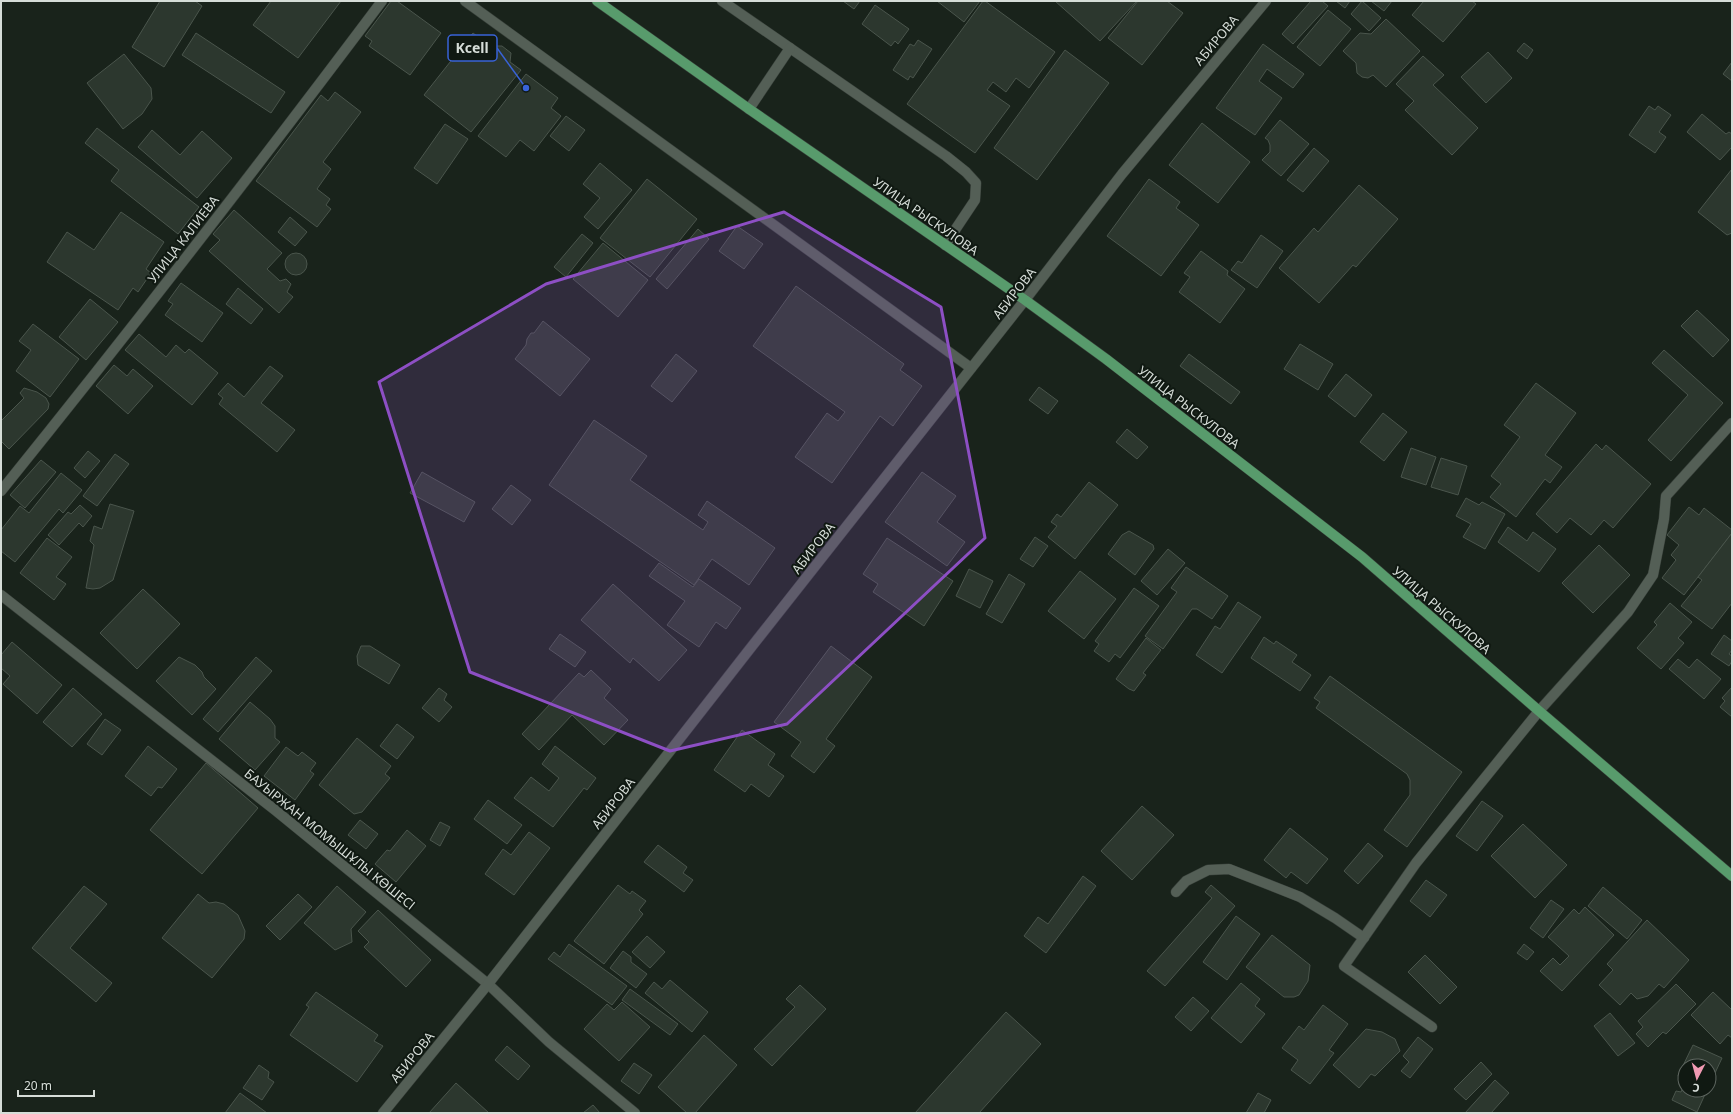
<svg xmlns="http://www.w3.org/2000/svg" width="1733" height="1114" font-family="'Noto Sans',sans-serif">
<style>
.building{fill:#2c372e;stroke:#4a554c}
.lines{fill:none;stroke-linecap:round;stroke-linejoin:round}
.lane-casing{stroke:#363e38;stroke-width:11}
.street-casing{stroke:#363e38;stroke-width:11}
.secondary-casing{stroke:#363e38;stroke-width:11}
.primary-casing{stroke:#363e38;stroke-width:11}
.lane{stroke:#545f56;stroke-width:10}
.street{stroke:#545f56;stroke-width:10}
.secondary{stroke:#545f56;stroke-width:10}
.primary{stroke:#589b6c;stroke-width:10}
.marked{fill:#8d4fc4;fill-opacity:0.2;stroke:#8d4fc4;stroke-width:3;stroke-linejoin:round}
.labels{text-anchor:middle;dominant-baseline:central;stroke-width:4;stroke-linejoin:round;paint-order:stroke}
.street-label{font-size:13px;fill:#d6ddd8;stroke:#101912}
.leader{fill:none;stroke:#3963d8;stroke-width:1.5}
.callout-dot{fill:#3963d8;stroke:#101912;stroke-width:1.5}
.callout{fill:#101912;stroke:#3963d8;stroke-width:1.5}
.callout-label{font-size:14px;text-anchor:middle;font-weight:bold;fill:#d6ddd8}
</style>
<rect width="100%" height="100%" fill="#19231b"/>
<!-- building -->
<g class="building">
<polygon points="160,1 195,1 202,6 164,67 132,47"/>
<polygon points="271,1 341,1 298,58 253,25"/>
<polygon points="391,1 397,1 441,33 410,75 369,46 372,41 365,36"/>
<polygon points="843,1 860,1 854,9"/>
<polygon points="937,1 980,1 964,22"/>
<polygon points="983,1 985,1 1055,52 1029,88 1016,78 1006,92 993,82 987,90 1010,106 975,153 907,104"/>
<polygon points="1055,1 1137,1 1100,41"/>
<polygon points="1138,1 1167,1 1183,13 1142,65 1108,38"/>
<polygon points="1311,1 1322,1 1328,6 1293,44 1282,34"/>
<polygon points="1336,1 1350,1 1345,8"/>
<polygon points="1362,1 1381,18 1369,31 1351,14"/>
<polygon points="1371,1 1392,1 1384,11"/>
<polygon points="1424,1 1472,1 1476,4 1443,42 1412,15"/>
<polygon points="875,5 909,29 898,44 895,41 891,46 862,24"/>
<polygon points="1328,10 1351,29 1320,66 1297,47"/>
<polygon points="1386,19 1420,51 1386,87 1373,75 1368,78 1362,77 1357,73 1356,63 1343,51 1360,33 1371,34"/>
<polygon points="196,33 285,92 271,113 182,55"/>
<polygon points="473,33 494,49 497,46 502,46 511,53 510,62 521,70 471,132 424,95"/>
<polygon points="918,40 932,49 913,78 910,76 908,80 893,70 910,44 914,46"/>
<polygon points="1524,43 1533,50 1527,59 1517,51"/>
<polygon points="1263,44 1304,74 1293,88 1267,69 1259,81 1282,98 1255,135 1216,108"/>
<polygon points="1065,50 1109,83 1037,180 994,148"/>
<polygon points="1488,52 1512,78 1486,103 1461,77"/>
<polygon points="124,54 151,88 152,99 142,114 123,129 87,83"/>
<polygon points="1423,56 1444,75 1433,85 1478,128 1452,155 1405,110 1414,101 1396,84"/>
<polygon points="1732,62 1732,81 1723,74"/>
<polygon points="526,74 558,98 551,108 561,116 534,151 520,140 506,157 478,136"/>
<polygon points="335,92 361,112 323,162 331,169 317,189 330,199 326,205 331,209 317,227 256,181 321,95 328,101"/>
<polygon points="1649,106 1655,110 1658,106 1671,115 1659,132 1666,137 1655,153 1629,135"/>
<polygon points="1702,114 1726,134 1729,132 1732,134 1732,147 1720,160 1687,132"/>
<polygon points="566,116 585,130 569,151 550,136"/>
<polygon points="1280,120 1309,144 1281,176 1262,160 1270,152 1270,145 1268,140 1265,138"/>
<polygon points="1202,123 1250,162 1218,203 1169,165"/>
<polygon points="445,124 468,139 437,184 414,168"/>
<polygon points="97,128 199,207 178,234 111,181 119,170 85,143"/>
<polygon points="152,130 180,155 202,131 232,158 197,198 138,147"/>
<polygon points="1314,148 1329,161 1303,192 1287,180"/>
<polygon points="600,163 632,190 598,229 584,217 600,198 583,184"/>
<polygon points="1732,169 1732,233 1727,235 1698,212"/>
<polygon points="647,179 697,219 650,277 600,238"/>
<polygon points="1149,179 1180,202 1176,208 1199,225 1161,276 1107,236"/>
<polygon points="1359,185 1398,219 1356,267 1353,265 1319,303 1279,268 1314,228 1318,232"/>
<polygon points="234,210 282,253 267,269 280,281 286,279 291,284 287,292 293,297 279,313 209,251 220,240 213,234"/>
<polygon points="121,212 164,242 146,269 151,273 138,292 133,288 118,310 47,262 67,232 94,250"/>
<polygon points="290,217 307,232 295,246 278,232"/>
<polygon points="737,226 763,244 744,269 719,251"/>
<polygon points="698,229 709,239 667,289 656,279"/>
<polygon points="582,234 593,243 566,277 554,267"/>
<polygon points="1261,235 1283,251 1257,288 1231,270 1238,261 1242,263"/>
<polygon points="603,243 648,280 618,317 573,279"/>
<polygon points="1201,251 1228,271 1227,275 1245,289 1220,323 1179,292 1190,277 1184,273"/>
<circle cx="296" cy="264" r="11"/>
<polygon points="181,283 223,313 202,342 165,315 173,304 168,301"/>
<polygon points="796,286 904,364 900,370 922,386 893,426 880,416 832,483 795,457 827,413 838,421 845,412 753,346"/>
<polygon points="238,288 263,309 251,324 226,304"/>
<polygon points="90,299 118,322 86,360 59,337"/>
<polygon points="1697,310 1729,340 1713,357 1681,326"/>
<polygon points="543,321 590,359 560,396 515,359 526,345 527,339 531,333 534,333"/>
<polygon points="33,324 79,359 50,397 16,371 31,350 19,341"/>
<polygon points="139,334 166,357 176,345 185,353 189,349 218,373 192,405 125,350"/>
<polygon points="1300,344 1333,364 1318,390 1284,369"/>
<polygon points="1664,350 1723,403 1671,461 1648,440 1688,395 1652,363"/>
<polygon points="676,354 697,371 672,402 651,386"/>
<polygon points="1189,354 1240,392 1231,404 1180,366"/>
<polygon points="114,365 127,376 133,369 153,386 128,414 96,386"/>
<polygon points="270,366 283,376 261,403 295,430 277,452 219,404 223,398 218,394 228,383 244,397"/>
<polygon points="1346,374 1372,395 1355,417 1328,396"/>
<polygon points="1536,383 1576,413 1545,455 1562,467 1550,483 1545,479 1516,517 1490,497 1501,484 1491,476 1520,437 1504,425"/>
<polygon points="1039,387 1058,401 1048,414 1029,400"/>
<polygon points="24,388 37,392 46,398 49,404 48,409 9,449 1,441 1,421 24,398 20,393"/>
<polygon points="1383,413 1407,432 1384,461 1360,442"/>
<polygon points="594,420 647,456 630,480 703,530 708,522 698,515 707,501 775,548 749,585 712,559 694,585 549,485"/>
<polygon points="1127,429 1148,447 1137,459 1116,442"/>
<polygon points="1596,444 1602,450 1606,445 1651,484 1613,528 1604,520 1591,535 1570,518 1557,533 1536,514"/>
<polygon points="1411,448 1436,457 1426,485 1401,477"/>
<polygon points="88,451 100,461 85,478 74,468"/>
<polygon points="115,454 129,464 97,506 83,496"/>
<polygon points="1441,458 1467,466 1458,495 1431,487"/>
<polygon points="41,460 56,472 25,508 10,495"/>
<polygon points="422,472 475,502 464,522 410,493"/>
<polygon points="922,472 956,496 937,522 965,542 947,566 885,522"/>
<polygon points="61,473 82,490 63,513 59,509 15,562 1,551 1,530 20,506 29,513"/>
<polygon points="1089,482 1118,505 1075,559 1048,537 1057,526 1051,522 1057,514 1061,517"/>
<polygon points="511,485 531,500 512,525 492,509"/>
<polygon points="1466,498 1479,505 1482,502 1505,514 1485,549 1463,537 1471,524 1456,516"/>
<polygon points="110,504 134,511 113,580 100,588 93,589 86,588 94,545 90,541 94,526 102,529"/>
<polygon points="80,505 92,516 83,527 79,523 59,545 48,535 68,512 71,514"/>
<polygon points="1689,507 1699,515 1704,508 1732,530 1732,533 1684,595 1662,578 1676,560 1671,555 1679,545 1667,535"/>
<polygon points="1508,527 1527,541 1533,532 1556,549 1539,572 1498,542"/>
<polygon points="1129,531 1153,545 1154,549 1135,575 1108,554 1122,535"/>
<polygon points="1732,533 1732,603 1712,629 1681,606 1702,580 1698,577"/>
<polygon points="1035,537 1048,546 1033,567 1020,559"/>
<polygon points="47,538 72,557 56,577 66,584 54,600 20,573"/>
<polygon points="887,538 953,581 924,626 873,592 878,584 863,574"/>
<polygon points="1599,545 1630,575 1593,613 1562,583"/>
<polygon points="1168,549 1185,563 1157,595 1141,581"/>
<polygon points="659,563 693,587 699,579 741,608 726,629 716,622 699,647 667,625 685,601 649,576"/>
<polygon points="1186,567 1228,596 1212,619 1197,609 1192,609 1163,649 1145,636 1177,592 1171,588"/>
<polygon points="969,569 993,581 980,608 956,596"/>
<polygon points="1080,571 1116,599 1084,639 1048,611"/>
<polygon points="1009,574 1025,584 1002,623 986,614"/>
<polygon points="613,584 687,650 659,681 633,658 630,663 581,620"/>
<polygon points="1134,588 1159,606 1120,658 1115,654 1109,662 1094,651 1099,644 1095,641"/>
<polygon points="143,589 180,624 137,669 100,633"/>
<polygon points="1238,602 1261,617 1222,673 1196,655 1215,626 1220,629"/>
<polygon points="1670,603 1692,622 1678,638 1684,643 1661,669 1637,648 1657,625 1654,622"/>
<polygon points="560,634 586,652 575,667 549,649"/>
<polygon points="1724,635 1732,641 1732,650 1729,654 1732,656 1732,661 1729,666 1711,654"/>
<polygon points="1264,637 1274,644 1276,641 1297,655 1292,662 1311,675 1300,691 1251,658"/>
<polygon points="1146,638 1161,650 1143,673 1146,675 1134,691 1129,689 1116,679"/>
<polygon points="12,642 62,685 37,714 3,684 10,676 1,668 1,655"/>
<polygon points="361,646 370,646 400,665 389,684 358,665 357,656"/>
<polygon points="831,646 872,677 826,739 835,746 814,773 791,756 801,742 774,722"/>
<polygon points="179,657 195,665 202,672 204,677 216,689 192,715 156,681"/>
<polygon points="256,657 272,671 218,732 203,719"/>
<polygon points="1678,659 1689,668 1697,659 1721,679 1704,699 1669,669"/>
<polygon points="591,670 611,689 604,698 628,720 604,745 572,715 539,750 522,734 579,673 584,677"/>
<polygon points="1330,676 1462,772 1407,847 1384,830 1410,795 1410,780 1407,774 1316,708 1320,702 1314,698"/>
<polygon points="1732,687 1732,717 1720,707 1725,701 1722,698"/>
<polygon points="73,688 102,714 72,747 43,722"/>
<polygon points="439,688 447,694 444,700 452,707 439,722 422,708"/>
<polygon points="250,702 270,719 275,726 275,738 280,742 255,770 219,739"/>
<polygon points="105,719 121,730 102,755 87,744"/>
<polygon points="397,724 414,737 397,759 380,746"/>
<polygon points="742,730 775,754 768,765 784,776 769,797 751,784 745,792 714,770"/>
<polygon points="357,738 391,766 385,774 390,778 362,812 354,814 319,785"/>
<polygon points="148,746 177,769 162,788 158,787 151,796 125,776"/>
<polygon points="555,746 596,778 587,790 584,788 553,827 514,798 531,777 549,791 559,778 542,764"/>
<polygon points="286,747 298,756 302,752 316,763 310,771 314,774 295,800 264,776"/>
<polygon points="206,763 258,808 202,874 150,830"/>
<polygon points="488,800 522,825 507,844 474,819"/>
<polygon points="1482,801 1503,816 1477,851 1456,836"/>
<polygon points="1142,806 1174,835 1132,880 1101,851"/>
<polygon points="360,820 378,834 366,849 348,835"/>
<polygon points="440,822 450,827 440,846 430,840"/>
<polygon points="1523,824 1567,865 1535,898 1491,856"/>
<polygon points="1290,828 1328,859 1307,884 1291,872 1286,878 1264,860"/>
<polygon points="407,830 426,846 396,882 375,864 387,850 390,851"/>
<polygon points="529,832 550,848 514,895 485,874 503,849 511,855"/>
<polygon points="1368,843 1383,856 1358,884 1344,871"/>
<polygon points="658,845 687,867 683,873 693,880 684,892 644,862"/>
<polygon points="1083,876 1096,886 1046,953 1024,936 1038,917 1048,924"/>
<polygon points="1426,880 1447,895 1430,917 1410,901"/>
<polygon points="618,885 630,894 632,891 646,901 639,910 643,914 604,964 574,941"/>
<polygon points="1211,885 1235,906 1165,986 1147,971 1212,898 1205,892"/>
<polygon points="84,886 107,904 70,948 112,983 96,1002 32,948"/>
<polygon points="337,886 366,912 351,929 352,942 335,950 304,923"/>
<polygon points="1603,887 1642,920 1627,939 1588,906"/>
<polygon points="198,894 209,903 216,902 224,904 238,915 245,931 244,939 212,978 162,938"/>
<polygon points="298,894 312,907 280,940 266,926"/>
<polygon points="1551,900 1564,909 1543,938 1530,928"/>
<polygon points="1585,907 1614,935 1562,991 1540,971 1553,958 1560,965 1569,956 1548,937 1574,909 1579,914"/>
<polygon points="378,910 431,960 406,987 364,947 369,942 358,931"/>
<polygon points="1236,916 1260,934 1227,980 1203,962"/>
<polygon points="1647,920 1689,960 1664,988 1659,984 1648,996 1637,999 1631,993 1620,1005 1599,985 1613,970 1607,964"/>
<polygon points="1272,935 1310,965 1308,981 1299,995 1294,997 1284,997 1246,967"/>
<polygon points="647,936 665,952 650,968 632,952"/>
<polygon points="569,944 627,986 612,1005 548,959 554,952 560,957"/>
<polygon points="1524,944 1534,952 1527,960 1517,953"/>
<polygon points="623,951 631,957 631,962 647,974 636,988 610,968"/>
<polygon points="1425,955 1457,987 1440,1004 1408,972"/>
<polygon points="670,980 708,1012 692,1032 645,993 654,982 662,989"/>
<polygon points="1241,983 1260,999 1255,1006 1265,1014 1241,1043 1211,1018"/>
<polygon points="1676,984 1696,1004 1666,1034 1663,1032 1648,1047 1636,1034 1643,1027 1638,1021"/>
<polygon points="800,985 826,1009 772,1066 754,1049 795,1007 786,999"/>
<polygon points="630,989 678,1024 670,1035 622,1000"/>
<polygon points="316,992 378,1035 374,1041 383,1046 357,1082 290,1035 309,1007 306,1005"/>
<polygon points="1713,992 1732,1010 1732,1038 1728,1035 1720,1044 1691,1015"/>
<polygon points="1193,997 1209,1011 1191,1031 1175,1017"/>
<polygon points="622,1002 650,1027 619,1061 584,1029 607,1004 614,1010"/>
<polygon points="1323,1005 1348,1024 1329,1050 1334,1053 1310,1084 1291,1070 1298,1060 1282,1048 1299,1026 1304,1030"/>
<polygon points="1006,1012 1041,1044 979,1113 915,1113"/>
<polygon points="1610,1013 1635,1043 1618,1056 1594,1026"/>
<polygon points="1366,1029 1382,1032 1395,1039 1400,1051 1375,1076 1371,1074 1359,1088 1333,1065"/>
<polygon points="704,1035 737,1065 695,1113 687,1113 658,1087"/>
<polygon points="1418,1037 1433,1049 1410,1078 1401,1071 1409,1062 1403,1056"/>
<polygon points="1693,1045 1722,1058 1709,1086 1709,1066 1685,1066 1685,1079 1678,1076"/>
<polygon points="507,1046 530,1066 518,1080 495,1060"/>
<polygon points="1481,1062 1492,1074 1466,1100 1454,1089"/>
<polygon points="634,1063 652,1075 639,1094 621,1081"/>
<polygon points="259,1065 269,1072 268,1078 274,1082 262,1100 243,1088"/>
<polygon points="1495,1080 1509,1093 1491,1113 1465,1113"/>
<polygon points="456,1083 489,1113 429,1113"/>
<polygon points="1685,1083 1685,1090 1707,1090 1697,1112 1672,1100 1676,1091 1681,1092"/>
<polygon points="240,1093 267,1113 225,1113"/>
<polygon points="1258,1093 1271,1100 1264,1113 1246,1113"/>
<polygon points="593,1105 600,1113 583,1113"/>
</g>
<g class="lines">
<defs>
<g id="lane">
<polyline points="465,1 971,368"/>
<polyline points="722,1 946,156 966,172 976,183 975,200 945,245"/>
<polyline points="749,109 790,48"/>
<polyline points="1176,892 1186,881 1208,870 1229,869 1300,897 1335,918 1364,938"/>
<polyline points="1432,1027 1344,966 1416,863 1539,711"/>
</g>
<g id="street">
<path d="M 1,491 C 131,330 258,166 382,1"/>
<polyline points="1,595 275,810 488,984 549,1042 635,1113"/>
<polyline points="1539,711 1628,612 1653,575 1664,519 1666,496 1732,423"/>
</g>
<polyline id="secondary" points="383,1113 488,984 749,650 1025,300 1122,174 1266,1"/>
<polyline id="primary" points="597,1 749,109 1025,300 1106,359 1362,557 1539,711 1732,876"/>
</defs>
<!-- lane casing -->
<use href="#lane" class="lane-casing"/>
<!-- street casing -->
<use href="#street" class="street-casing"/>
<!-- secondary casing -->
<use href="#secondary" class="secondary-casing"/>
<!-- primary casing -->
<use href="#primary" class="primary-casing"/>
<!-- lane -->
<use href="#lane" class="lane"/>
<!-- street -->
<use href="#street" class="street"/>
<!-- secondary -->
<use href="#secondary" class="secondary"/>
<!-- primary -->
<use href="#primary" class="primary"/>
</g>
<!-- marked area -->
<path class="marked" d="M 784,212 L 941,307 L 985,538 L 787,724 L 670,751 L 470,672 L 379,382 L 546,284 Z"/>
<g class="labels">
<!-- street labels -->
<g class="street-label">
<text transform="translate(1216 40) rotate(-50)">АБИРОВА</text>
<text transform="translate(926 216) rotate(35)">УЛИЦА РЫСКУЛОВА</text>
<text transform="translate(183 239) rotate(-52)">УЛИЦА КАЛИЕВА</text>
<text transform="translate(1014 293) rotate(-52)">АБИРОВА</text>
<text transform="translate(1189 407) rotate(38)">УЛИЦА РЫСКУЛОВА</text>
<text transform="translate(813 548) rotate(-52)">АБИРОВА</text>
<text transform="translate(1442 610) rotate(41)">УЛИЦА РЫСКУЛОВА</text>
<text transform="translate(613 803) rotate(-52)">АБИРОВА</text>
<text transform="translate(330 839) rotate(39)">БАУЫРЖАН МОМЫШҰЛЫ КӨШЕСІ</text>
<text transform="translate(412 1057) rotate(-51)">АБИРОВА</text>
</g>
</g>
<!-- callouts -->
<path class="leader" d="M526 88L497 48"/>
<circle class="callout-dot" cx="526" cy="88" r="4"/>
<rect class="callout" x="448" y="35" width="49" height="26" rx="4"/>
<g class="callout-label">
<text x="472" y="53">Kcell</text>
</g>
<!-- border -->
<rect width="1733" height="1114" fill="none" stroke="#d6ddd8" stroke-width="4"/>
<!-- north arrow -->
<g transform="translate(1697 1078) rotate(186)"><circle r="19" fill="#101912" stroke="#5f6761"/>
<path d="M0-3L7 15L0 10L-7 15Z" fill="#f19ab3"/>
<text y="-6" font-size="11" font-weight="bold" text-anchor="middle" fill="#d6ddd8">С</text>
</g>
<!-- scale -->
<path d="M18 1090v6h76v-6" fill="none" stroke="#d6ddd8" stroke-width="2"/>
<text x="24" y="1090" font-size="12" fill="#d6ddd8" stroke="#101912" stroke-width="3" paint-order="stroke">20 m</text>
</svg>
